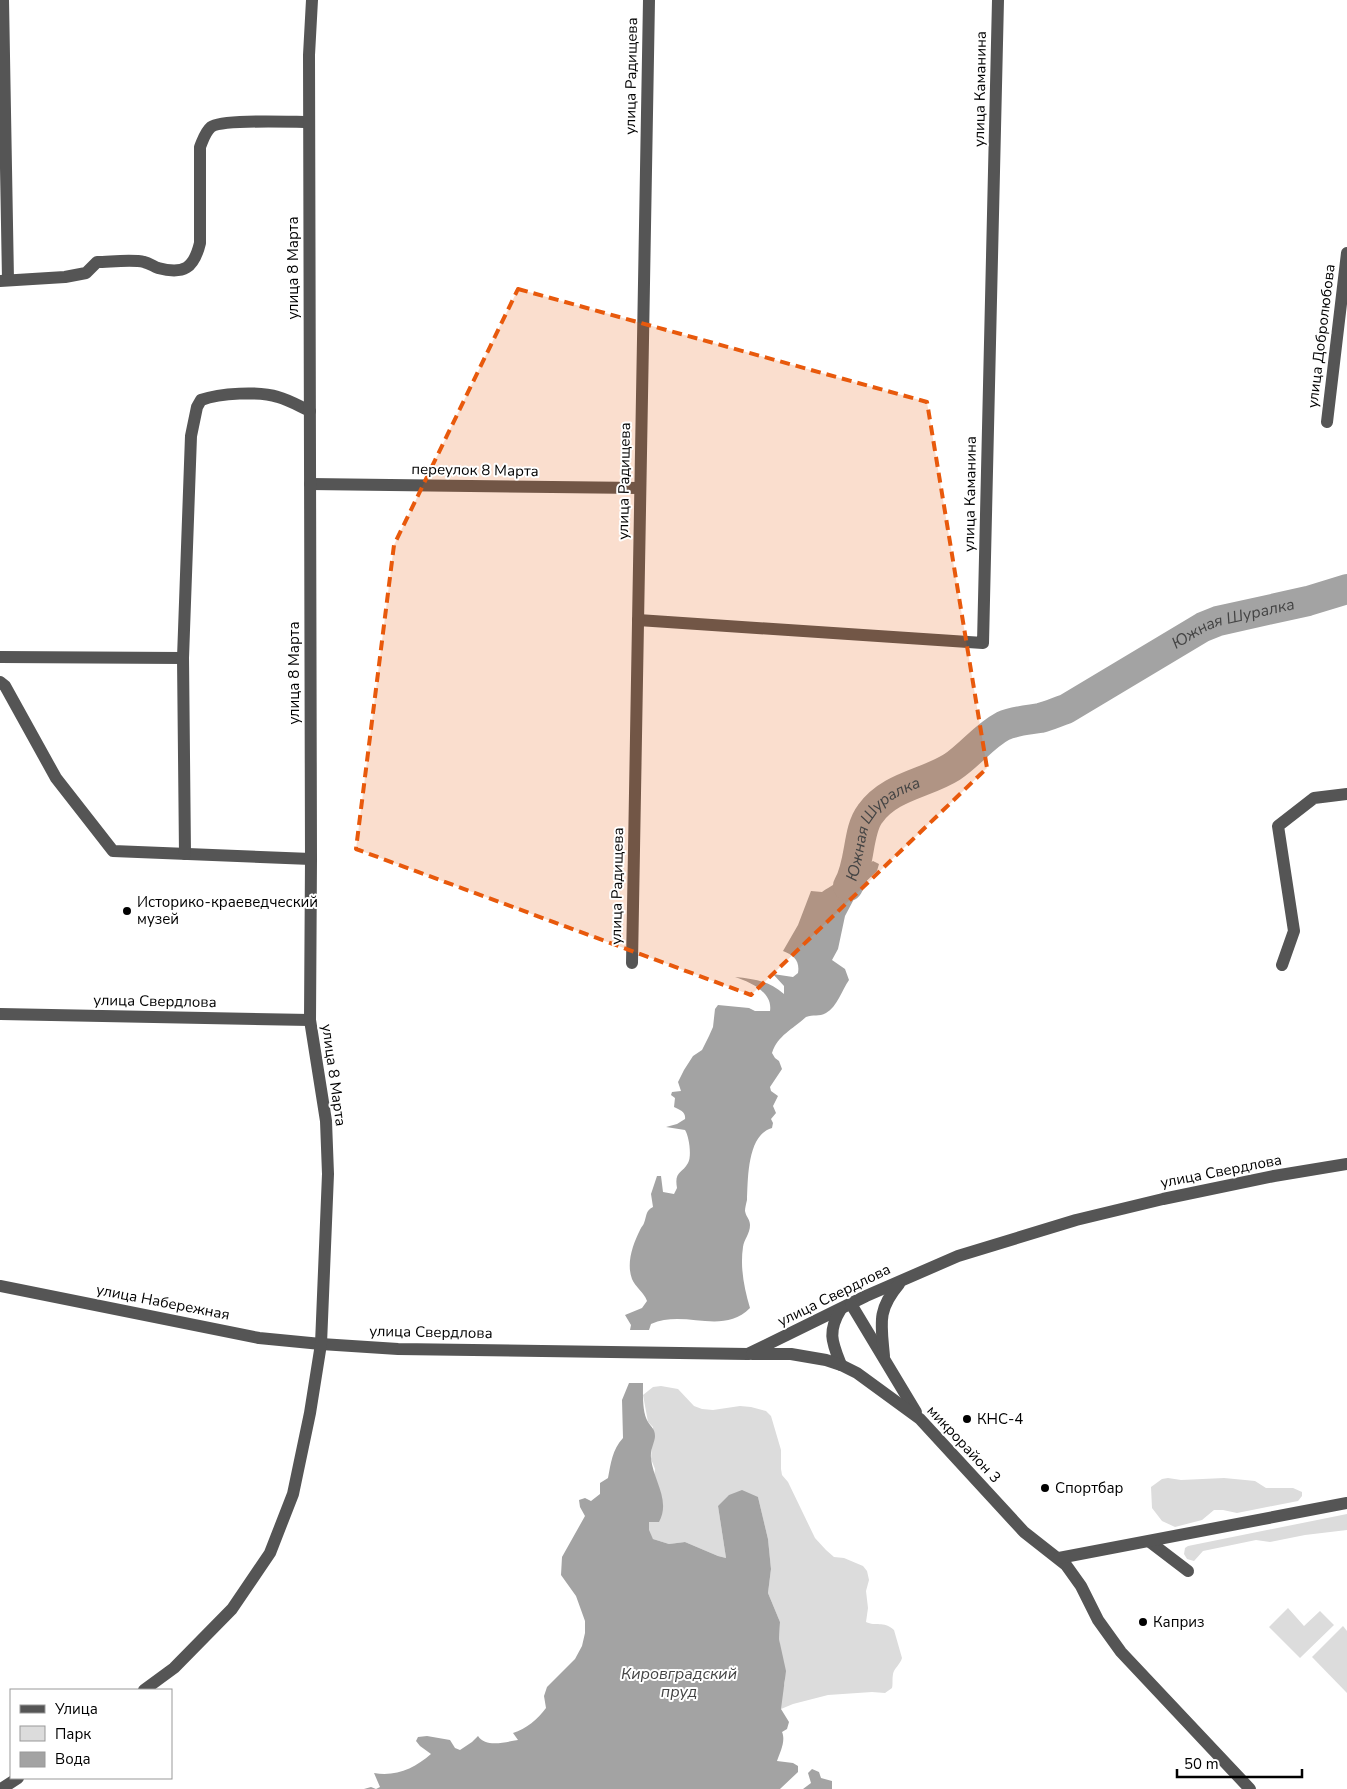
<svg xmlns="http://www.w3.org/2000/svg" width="1347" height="1789" font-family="'Nunito Sans',sans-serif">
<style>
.green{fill:#dcdcdc}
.water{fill:#a3a3a3}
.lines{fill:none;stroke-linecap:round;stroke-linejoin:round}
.river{stroke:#a3a3a3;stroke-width:30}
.minor{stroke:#555;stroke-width:12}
.marked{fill:#e8590c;fill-opacity:0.2;stroke:#e8590c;stroke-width:4;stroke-dasharray:10 6;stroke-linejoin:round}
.poi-dot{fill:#000;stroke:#fff;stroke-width:2}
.labels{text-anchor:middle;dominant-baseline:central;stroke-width:4;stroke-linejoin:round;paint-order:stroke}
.street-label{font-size:15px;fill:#000;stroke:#fff}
.poi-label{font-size:15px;fill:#000;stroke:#fff;text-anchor:start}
.water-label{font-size:16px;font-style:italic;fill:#444;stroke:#fff}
</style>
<rect width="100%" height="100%" fill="#fff"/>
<!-- green -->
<g class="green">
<path d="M 661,1386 L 678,1389 L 694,1406 L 702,1409 L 713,1410 L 740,1406 L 751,1407 L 766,1411 L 771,1416 L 781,1450 L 781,1469 L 782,1475 L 788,1482 L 815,1538 L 826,1550 L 834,1557 L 844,1558 L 863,1566 L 867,1571 L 869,1580 L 866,1591 L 868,1608 L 866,1622 C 876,1627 883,1620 894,1630 L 902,1658 C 900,1665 894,1668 893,1674 C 892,1679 893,1684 892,1688 L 885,1693 L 872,1692 L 828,1695 L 793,1704 L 781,1709 L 781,1696 L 785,1682 L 779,1639 L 780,1622 L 768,1593 L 771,1569 L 768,1539 L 758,1497 L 718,1506 L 726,1558 L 718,1556 L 685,1542 L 669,1544 L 653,1539 L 648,1530 L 655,1469 L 651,1459 L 653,1427 L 648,1422 L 643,1395 L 653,1387 Z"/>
<polygon points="1168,1478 1181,1480 1224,1478 1245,1480 1255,1481 1266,1488 1293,1488 1302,1492 1302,1496 1298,1501 1237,1513 1223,1510 1214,1510 1202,1520 1175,1527 1162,1521 1152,1508 1151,1487 1162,1479"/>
<polygon points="1347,1514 1347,1530 1305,1535 1270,1542 1256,1540 1203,1551 1194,1561 1187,1559 1184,1554 1185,1548 1188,1546"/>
<polygon points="1288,1608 1304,1626 1320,1611 1334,1625 1300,1658 1269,1627"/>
<polygon points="1343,1626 1347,1631 1347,1693 1312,1657"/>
</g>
<!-- water -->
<g class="water">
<path d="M 860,848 L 867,865 L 873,861 L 879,864 L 877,871 L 856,891 L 854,899 L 845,916 L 838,949 L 832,960 L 845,969 L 849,980 C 842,990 837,1007 826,1013 C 819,1017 813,1014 806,1017 C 792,1030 778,1035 772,1053 L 775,1058 L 779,1061 L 782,1069 L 770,1087 L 771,1091 L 778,1096 L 773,1106 L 776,1113 L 771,1119 L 773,1123 L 772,1128 C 747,1135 748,1179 747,1200 C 746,1204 745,1208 745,1211 C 746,1217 750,1219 750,1225 C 750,1234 744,1239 743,1247 C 740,1267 744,1288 750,1308 C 722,1336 685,1309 651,1324 L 649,1330 L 630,1330 L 631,1325 L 625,1315 L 642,1308 L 647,1301 C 644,1292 635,1287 632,1279 C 626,1263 633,1244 640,1230 C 640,1229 644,1224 644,1223 C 647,1216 645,1211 653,1207 L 651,1194 L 657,1176 L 661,1176 L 663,1192 L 674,1194 L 677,1188 C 674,1171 682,1174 688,1163 C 692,1156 689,1136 685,1130 L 666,1127 L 677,1124 L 685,1119 C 686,1112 680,1110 674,1107 L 675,1098 L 671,1095 L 672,1092 L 681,1091 L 678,1082 L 684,1070 L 693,1056 L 702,1050 L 709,1036 L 713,1027 L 715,1009 L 718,1005 L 749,1008 L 755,1011 L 770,1011 C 773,992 750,982 735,977 C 755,979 769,981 784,994 L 784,986 L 773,974 L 793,977 L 798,973 C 800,961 794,955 783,951 L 798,925 L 811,891 L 822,892 C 830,886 842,881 848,873 C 853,864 852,854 860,848 Z"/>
<path d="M 629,1383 L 643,1383 C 643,1395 642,1412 648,1422 C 651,1427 655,1429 655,1436 C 655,1442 650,1449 651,1458 C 653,1480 671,1500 659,1522 L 649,1522 L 649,1530 L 653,1539 L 669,1544 L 685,1542 L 718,1556 L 726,1558 L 718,1506 L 729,1495 L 742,1490 L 758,1497 L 768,1539 L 771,1569 L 768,1593 L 780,1622 L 779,1639 L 786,1671 L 781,1709 L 789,1722 L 787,1729 L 782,1732 C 786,1741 780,1752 777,1761 L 793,1763 L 798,1766 L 798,1772 L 780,1789 L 364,1789 L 371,1787 L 376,1789 L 380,1787 L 374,1773 C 396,1777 415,1768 431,1754 L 420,1746 L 416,1741 L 418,1737 L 427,1736 L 450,1740 L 455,1748 L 460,1750 L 472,1742 L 478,1736 C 486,1748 505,1742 518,1740 L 513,1733 C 526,1729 538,1719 546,1708 L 544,1696 L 547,1687 L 575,1659 L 582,1646 L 585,1633 L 585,1621 L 576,1596 L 561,1575 L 562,1557 L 585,1516 L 580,1507 L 579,1500 L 585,1498 L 591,1501 L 600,1494 L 600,1483 L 608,1478 C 611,1463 612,1450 623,1438 L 622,1400 Z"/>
<polygon points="812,1769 819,1772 821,1778 832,1781 832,1789 803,1789 811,1783 808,1773"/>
</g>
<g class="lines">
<!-- river -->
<path class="river" id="s1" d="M 848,886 C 861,864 857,831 870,814 C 890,786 925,784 952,767 C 970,755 984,736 1003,726 C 1014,721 1028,720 1040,718 C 1049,716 1057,712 1066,709 L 1203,627 L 1218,621 L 1308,601 L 1347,589"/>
<!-- minor -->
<g class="minor">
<polyline points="3,0 8,280"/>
<path d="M 0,281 L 65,277 L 86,273 L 97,262 C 109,262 133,259 144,262 C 149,263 153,266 158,268 C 184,275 194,268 200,243 L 200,147 C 203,140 205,132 211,127 C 222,119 292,122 309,122"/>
<polyline points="1327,422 1347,253"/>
<polyline points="310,484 640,488"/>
<polyline points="638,620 983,643 998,0"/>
<polyline points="0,657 183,658"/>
<polyline points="0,682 5,686 56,778 113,851 311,859"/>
<path d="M 185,854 L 183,658 L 191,436 L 197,407 L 201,400 C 220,393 259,391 278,397 C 289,400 299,406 310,411"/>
<polyline points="632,963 649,0"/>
<polyline points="1282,965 1294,931 1278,826 1314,798 1347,794"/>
<polyline points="0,1014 310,1020"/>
<polyline points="0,1286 259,1338 321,1344 398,1349 748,1354 866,1296 958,1256 1076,1220 1163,1199 1274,1176 1347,1164"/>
<polyline points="851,1304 916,1412"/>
<path d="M 841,1309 C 827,1332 832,1342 841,1365"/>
<polyline points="752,1354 791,1354 826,1360 841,1365 857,1373 920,1419 1024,1532 1066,1565 1081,1586 1098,1620 1121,1652 1250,1789"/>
<path d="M 884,1356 C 881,1323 877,1310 899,1284"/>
<polyline points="1150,1542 1188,1571"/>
<polyline points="1059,1558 1347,1503"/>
<polyline points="144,1690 174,1668 232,1609 270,1553 293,1494 310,1413 321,1344 328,1174 326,1121 310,1020 311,859 309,55 312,0"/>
<polyline points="1,1789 18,1778"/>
</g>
</g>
<!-- marked area -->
<path class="marked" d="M 518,289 L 927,402 L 987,768 L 751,995 L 356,849 L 394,545 Z"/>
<!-- markers -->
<g class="poi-dot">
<circle cx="127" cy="911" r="5"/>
<circle cx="967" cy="1419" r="5"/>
<circle cx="1045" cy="1488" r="5"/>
<circle cx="1143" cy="1622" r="5"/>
</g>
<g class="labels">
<!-- street labels -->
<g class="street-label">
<text transform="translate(631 76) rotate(-89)">улица Радищева</text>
<text transform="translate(980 89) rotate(-89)">улица Каманина</text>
<text transform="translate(293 268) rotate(-90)">улица 8 Марта</text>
<text transform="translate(1321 336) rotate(-83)">улица Добролюбова</text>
<text transform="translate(475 470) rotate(1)">переулок 8 Марта</text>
<text transform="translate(624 481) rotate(-89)">улица Радищева</text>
<text transform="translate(970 494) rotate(-89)">улица Каманина</text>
<text transform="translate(294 673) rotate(-90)">улица 8 Марта</text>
<text transform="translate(617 886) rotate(-89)">улица Радищева</text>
<text transform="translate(155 1001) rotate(1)">улица Свердлова</text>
<text transform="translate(334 1075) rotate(82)">улица 8 Марта</text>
<text transform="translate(1221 1171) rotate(-11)">улица Свердлова</text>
<text transform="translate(834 1295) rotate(-26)">улица Свердлова</text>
<text transform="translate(163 1302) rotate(11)">улица Набережная</text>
<text transform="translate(431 1332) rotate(1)">улица Свердлова</text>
<text transform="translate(964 1444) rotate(47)">микрорайон 3</text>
</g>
<!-- poi labels -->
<g class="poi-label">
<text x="137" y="902">Историко-краеведческий<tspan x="137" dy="17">музей</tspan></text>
<text x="977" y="1419">КНС-4</text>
<text x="1055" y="1488">Спортбар</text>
<text x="1153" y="1622">Каприз</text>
</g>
<!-- water labels -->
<g class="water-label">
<text stroke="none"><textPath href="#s1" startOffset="492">Южная Шуралка</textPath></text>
<text stroke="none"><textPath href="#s1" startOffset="71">Южная Шуралка</textPath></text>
<text x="679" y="1674">Кировградский<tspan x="679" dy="18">пруд</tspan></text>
</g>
</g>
<!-- legend -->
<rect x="10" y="1689" width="162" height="90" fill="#ffffff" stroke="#999999"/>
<rect x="20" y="1705" width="25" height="8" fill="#555555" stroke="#999999"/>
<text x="55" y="1714" font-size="15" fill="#000000">Улица</text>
<rect x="20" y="1726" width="25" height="15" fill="#dcdcdc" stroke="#999999"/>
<text x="55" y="1739" font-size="15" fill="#000000">Парк</text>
<rect x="20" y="1752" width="25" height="15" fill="#a3a3a3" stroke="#999999"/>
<text x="55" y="1764" font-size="15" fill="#000000">Вода</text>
<!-- scale -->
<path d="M1177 1769v8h125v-8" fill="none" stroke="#000000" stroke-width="2.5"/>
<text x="1184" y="1769" font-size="15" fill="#000000" stroke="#ffffff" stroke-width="4" paint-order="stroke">50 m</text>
</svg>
